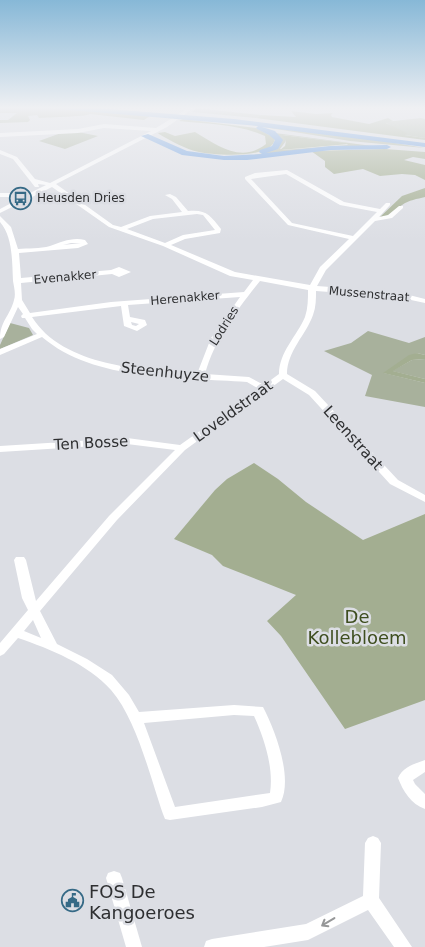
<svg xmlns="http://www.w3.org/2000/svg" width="425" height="947" font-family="'DejaVu Sans',sans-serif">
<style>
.green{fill:#a8b19c;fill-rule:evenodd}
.forest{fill:#a3ae91}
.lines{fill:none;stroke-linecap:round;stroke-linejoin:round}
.minor{fill:#fff;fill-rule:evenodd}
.highway{fill:#6098e0;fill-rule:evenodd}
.oneway{stroke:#969798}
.labels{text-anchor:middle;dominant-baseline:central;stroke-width:5;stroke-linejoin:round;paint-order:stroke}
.far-poi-label{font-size:12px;fill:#2e2f31;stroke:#dcdee4;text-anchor:start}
.far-street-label{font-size:12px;fill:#2e2f31;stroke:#dcdee4}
.street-label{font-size:15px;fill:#2e2f31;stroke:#dcdee4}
.near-park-label{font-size:18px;fill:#3e4e1f;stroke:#dcdee4}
.near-poi-label{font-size:18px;fill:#2e2f31;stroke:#dcdee4;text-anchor:start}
</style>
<rect width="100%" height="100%" fill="#dcdee4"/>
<!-- green -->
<g class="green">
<polygon points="196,108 261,115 256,118 192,112"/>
<polygon points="421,118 425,119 425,138 405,135 385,122"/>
<polygon points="239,123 371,139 425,148 350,141"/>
<polygon points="78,132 98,136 65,149 39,141 61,133"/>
<path d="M 275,133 L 372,146 L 241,157 L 265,153 L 282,140 ZM 283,135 L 346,143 L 348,145 L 283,150 L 280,149 L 286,141 Z"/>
<polygon points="10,323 29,328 33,335 0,349 0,345"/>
<polygon points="368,331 409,343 425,337 425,355 417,353 384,373 425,383 425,407 365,396 372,375 324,351 351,343"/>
<polygon points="425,359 425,379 392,371 412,360"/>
</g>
<!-- forest -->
<g class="forest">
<path d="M 0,107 L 36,107 L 150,116 L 144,120 L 90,114 C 85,117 48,117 39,118 L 37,115 L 28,116 L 30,120 L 28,122 L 0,123 L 0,120 L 8,120 L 17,113 L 0,113 Z"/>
<polygon points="291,111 316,114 333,113 331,115 332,117 369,124 388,118 393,121 386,123 407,133 405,135 425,138 425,140 256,118 261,115 296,117"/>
<path d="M 183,119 L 256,128 L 275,138 C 274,160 213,155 199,152 C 185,149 171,141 159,134 L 158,133 L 165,132 L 175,136 L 195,132 C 217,145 241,164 266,144 L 265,136 C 239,124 207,124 179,121 Z"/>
<polygon points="282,135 346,143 349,144 280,150 285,146 286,141"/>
<polygon points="385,149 425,152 425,159 413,157 404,160 425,165 425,180 415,175 402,174 380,176 363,169 334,174 325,167 325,161 311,151"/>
<path d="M 425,188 L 425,197 C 417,199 409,200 402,205 C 391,212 394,216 379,218 L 402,196 Z"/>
<polygon points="417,353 425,355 425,359 412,360 393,371 425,379 425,383 383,373 409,355"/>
<polygon points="254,463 278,479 306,502 363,540 425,514 425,700 345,729 281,636 267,621 296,595 223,566 212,555 174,539 215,490 227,479"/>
</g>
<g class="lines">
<!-- minor -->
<g class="minor">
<path d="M 190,107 L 195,107 L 167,127 L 56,184 L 113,225 L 121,227 L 150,216 L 182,212 L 172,199 L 165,195 L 170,194 L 176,197 L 188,211 C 206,209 210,215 221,229 L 220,233 L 185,239 L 171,245 L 235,272 L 310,285 L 320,267 L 349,239 L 288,225 L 245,179 L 245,177 L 255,173 L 287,170 L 344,202 L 380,209 L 386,203 L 390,203 L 390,205 L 379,217 L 388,215 L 399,206 L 403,206 L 403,208 L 392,218 L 375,221 L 326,270 L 317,286 L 397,292 L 425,299 L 425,303 L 397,297 L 316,291 C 316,299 316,307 313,315 C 306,335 287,351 287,374 L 315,391 L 398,480 L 425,495 L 425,502 L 390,484 L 309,395 L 283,379 L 185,450 L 117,520 L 40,611 L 57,644 L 87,659 L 112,675 L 129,695 L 139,712 L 234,705 L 263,707 C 275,730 293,777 281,802 L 262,807 L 170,820 L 165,819 L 163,814 C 150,777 137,720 111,690 C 88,664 50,649 18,638 L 4,654 L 0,656 L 0,643 L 28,610 L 22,598 L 14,560 L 16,557 L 24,557 L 26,560 L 36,601 L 109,516 L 175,450 L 127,444 L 0,452 L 0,446 L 127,438 L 180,445 L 259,389 L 247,382 C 181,377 95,382 42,337 L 0,355 L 0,349 L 37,334 L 32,329 L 25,318 L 22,318 L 21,316 L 23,314 L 18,307 L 4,337 L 0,339 C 0,321 10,316 14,300 C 16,294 14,287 13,281 C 12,262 13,237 0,222 L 0,216 L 11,227 L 18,249 C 28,248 40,249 50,246 C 62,242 72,237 85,240 L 88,244 L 78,248 L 19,253 L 21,278 L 111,270 L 119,267 L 131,272 L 119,277 L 112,274 L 21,283 L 22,300 L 30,313 L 111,302 L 244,292 L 253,280 L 230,276 L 163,246 L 109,227 L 52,187 L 0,213 L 0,209 L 23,197 L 0,197 L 0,193 L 30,193 L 46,185 L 38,184 L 39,187 L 35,187 L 13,159 L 0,154 L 0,150 L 17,157 L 35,179 L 50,183 L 151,131 L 104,128 L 78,133 L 0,137 L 0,133 L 78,129 L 104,124 L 156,128 ZM 286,174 L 340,205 L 377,212 L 353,236 L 292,223 L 251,179 ZM 197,214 L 203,215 L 215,230 L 183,235 L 165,243 L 127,229 L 153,219 ZM 71,243 L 81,243 L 63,245 ZM 260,281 L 308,290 C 308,299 308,308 305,317 C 297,336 279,352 279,374 L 264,385 L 249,377 L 205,374 C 215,338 237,310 260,281 ZM 240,297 L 211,338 L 197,374 C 144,370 63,367 32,317 L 121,306 L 124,326 L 137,331 L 147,325 L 145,320 L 130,317 L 128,305 ZM 131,322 L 139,324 L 136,326 L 132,325 ZM 33,620 L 41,638 L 24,631 ZM 234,715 L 254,716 C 264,738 274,768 270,793 L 175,807 L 144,723 Z"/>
<path d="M 425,760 L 425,772 L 413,780 L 415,784 L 425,794 L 425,809 C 411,804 403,791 398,778 C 403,767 414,764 425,760 Z"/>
<polygon points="373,836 378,838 381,843 379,898 412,947 394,947 368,910 308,940 264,947 204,947 206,941 212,939 306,924 363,896 365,843 368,838"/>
<polygon points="114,871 120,873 122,878 142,947 126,947 106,878 108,873"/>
</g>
<!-- highway -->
<polygon class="highway" points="56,107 84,107 234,119 425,143 425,147 262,127 275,131 283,140 278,149 266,153 331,146 387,145 391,147 387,149 331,150 247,160 224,160 182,155 141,136 148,134 187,151 224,156 262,154 259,152 260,150 272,146 275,140 269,135 257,129 256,128 258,126 59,109"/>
</g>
<!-- one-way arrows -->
<defs><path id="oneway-shaft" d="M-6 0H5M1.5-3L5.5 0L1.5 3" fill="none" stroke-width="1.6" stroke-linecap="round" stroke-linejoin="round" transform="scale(1.25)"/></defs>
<use class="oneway" href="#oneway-shaft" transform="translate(328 922) rotate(149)"/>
<!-- sky -->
<linearGradient id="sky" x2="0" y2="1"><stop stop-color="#87b8d7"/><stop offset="0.45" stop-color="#eff0f3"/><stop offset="1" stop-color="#eff0f3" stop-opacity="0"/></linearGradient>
<rect width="425" height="240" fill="url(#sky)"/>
<!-- icons -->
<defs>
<symbol id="bus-ring" viewBox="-11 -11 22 22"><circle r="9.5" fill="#dcdee4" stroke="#366a86" stroke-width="1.5"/><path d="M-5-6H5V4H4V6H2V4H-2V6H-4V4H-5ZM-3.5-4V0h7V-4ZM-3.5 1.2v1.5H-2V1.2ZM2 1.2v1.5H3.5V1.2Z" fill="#366a86"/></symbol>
<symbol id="civic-ring" viewBox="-11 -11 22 22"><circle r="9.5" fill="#dcdee4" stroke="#366a86" stroke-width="1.5"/><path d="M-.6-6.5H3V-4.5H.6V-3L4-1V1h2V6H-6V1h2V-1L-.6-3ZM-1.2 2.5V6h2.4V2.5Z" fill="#366a86"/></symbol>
</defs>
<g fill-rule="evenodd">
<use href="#bus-ring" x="8" y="186" width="25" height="25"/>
<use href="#civic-ring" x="60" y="888" width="25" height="25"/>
</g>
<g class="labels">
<!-- far-poi labels -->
<g class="far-poi-label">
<text x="37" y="198">Heusden Dries</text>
</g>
<!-- far-street labels -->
<g class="far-street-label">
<text transform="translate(65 277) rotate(-5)">Evenakker</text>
<text transform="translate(369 294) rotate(5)">Mussenstraat</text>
<text transform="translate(185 298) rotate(-5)">Herenakker</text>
<text transform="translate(224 326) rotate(-58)">Lodries</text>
</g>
<!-- street labels -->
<g class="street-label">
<text transform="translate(165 372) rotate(6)">Steenhuyze</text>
<text transform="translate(233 411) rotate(-36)">Loveldstraat</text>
<text transform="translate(353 438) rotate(48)">Leenstraat</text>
<text transform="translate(91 443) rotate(-3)">Ten Bosse</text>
</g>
<!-- near-park labels -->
<g class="near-park-label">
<text x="357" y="616">De<tspan x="357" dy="21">Kollebloem</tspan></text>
</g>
<!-- near-poi labels -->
<g class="near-poi-label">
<text x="89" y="891">FOS De<tspan x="89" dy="21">Kangoeroes</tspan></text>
</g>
</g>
</svg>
